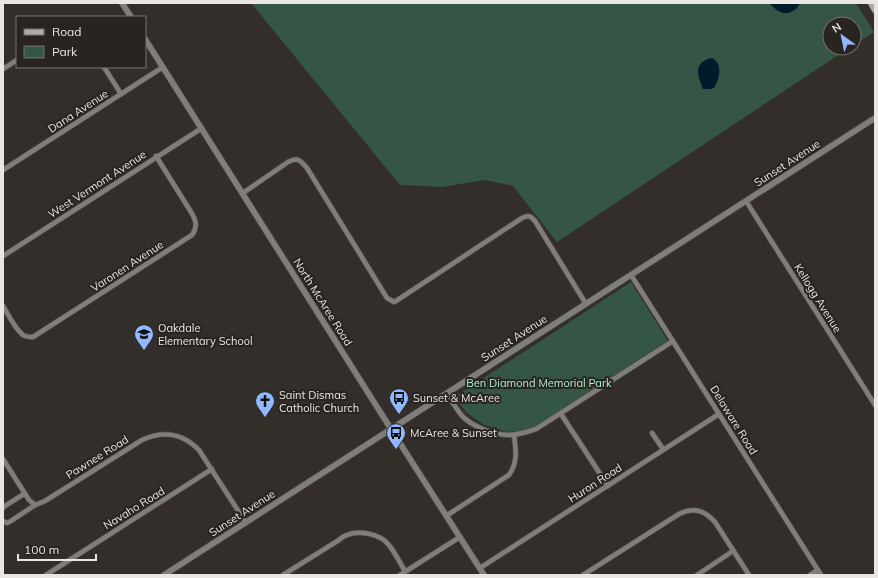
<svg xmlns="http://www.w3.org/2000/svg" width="878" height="578" font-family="Mulish,sans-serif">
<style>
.green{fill:#355545}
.water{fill:#001c2c}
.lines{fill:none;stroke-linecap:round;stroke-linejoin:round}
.minor-casing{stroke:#504b48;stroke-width:6}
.tertiary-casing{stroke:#504b48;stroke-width:7}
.secondary-casing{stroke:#504b48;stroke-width:8}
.minor{stroke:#7f7e7b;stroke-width:4.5}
.tertiary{stroke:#7f7e7b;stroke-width:5.5}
.secondary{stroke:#adaba6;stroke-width:6}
.labels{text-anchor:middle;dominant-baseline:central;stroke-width:4;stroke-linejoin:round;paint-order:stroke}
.street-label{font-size:11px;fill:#e9e6e3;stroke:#292420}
.poi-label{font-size:11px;fill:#e9e6e3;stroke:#292420;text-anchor:start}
.park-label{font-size:11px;fill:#a9f3ce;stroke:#292420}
</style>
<rect width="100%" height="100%" fill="#332e2a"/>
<!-- green -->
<g class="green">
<polygon points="251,3 856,3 874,32 854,45 854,24 830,24 830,48 849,48 557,242 513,186 485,180 442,187 400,185"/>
<polygon points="631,282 668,341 535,427 521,431 507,432 484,425 467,413 458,402 456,396"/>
</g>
<!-- water -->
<g class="water">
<path d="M 769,3 L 800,3 C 798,8 795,10 791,12 C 782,16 775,9 769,3 Z"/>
<path d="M 712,58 C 723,64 720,78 714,88 L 710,89 L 703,89 C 697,75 693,62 712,58 Z"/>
</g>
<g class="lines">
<defs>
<g id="minor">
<polyline points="104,67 121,94"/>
<polyline points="3,69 17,60"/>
<polyline points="3,170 163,67"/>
<path d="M 243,193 L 288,162 C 298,157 300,160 307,168 L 387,298 L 394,302 L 396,301 L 522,218 C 529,215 531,216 535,221 L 586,304"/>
<polyline points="746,201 875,405"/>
<polyline points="3,256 202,128"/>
<polyline points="631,275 821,575"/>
<path d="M 3,306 C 8,314 15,329 23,335 C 26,337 29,337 33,337 L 192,235 C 198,227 196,220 191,212 L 156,156"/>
<path d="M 447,394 C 452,402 457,410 463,417 C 474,427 494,435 509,435 C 519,435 527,432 536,429 L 673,341"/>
<polyline points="561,414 608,486"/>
<polyline points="652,433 663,449"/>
<polyline points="3,459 29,500 35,505"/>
<polyline points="3,508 5,506 24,494"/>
<path d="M 446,516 L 509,475 C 518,462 516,450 514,435"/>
<path d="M 3,521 L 7,523 L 11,521 L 35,505 L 45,501 L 142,440 C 164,430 182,433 199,450 L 246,523"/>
<polyline points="480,568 719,414"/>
<polyline points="46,575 212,469"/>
<path d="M 283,575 L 339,540 C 341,538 344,536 347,535 C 359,530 380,534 388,544 C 395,552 400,563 405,571"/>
<polyline points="400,575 460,537"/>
<path d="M 583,575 L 679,514 C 694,507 704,510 715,522 L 749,575"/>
<polyline points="697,575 733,551"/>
<polyline points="810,575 818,570"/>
</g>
<g id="tertiary">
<polyline points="122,3 131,17"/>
<polyline points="145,39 396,437 484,575"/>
<polyline points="164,575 875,118"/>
</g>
<polyline id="secondary" points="871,3 875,10"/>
</defs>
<!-- minor casing -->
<use href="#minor" class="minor-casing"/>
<!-- tertiary casing -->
<use href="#tertiary" class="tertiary-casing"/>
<!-- secondary casing -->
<use href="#secondary" class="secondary-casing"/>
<!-- minor -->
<use href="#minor" class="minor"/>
<!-- tertiary -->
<use href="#tertiary" class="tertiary"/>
<!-- secondary -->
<use href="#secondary" class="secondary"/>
</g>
<!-- icons -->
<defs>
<symbol id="school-pin" viewBox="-11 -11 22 30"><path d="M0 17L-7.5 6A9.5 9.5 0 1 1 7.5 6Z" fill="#8fb8fd" stroke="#292420"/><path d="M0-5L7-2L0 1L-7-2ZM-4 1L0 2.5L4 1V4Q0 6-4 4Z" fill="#111"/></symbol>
<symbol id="bus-pin" viewBox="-11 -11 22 30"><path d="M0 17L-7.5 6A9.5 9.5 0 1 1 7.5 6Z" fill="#8fb8fd" stroke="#292420"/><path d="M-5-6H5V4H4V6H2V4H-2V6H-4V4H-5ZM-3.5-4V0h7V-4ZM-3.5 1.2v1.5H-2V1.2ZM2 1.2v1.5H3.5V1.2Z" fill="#111"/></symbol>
<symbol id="church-pin" viewBox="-11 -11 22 30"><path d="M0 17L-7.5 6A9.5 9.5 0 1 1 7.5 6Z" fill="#8fb8fd" stroke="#292420"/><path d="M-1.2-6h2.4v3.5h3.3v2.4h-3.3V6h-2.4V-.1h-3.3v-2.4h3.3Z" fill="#111"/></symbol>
</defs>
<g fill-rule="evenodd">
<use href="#school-pin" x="133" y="323" width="22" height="30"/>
<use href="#bus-pin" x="388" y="387" width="22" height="30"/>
<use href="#church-pin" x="254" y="390" width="22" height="30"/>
<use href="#bus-pin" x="385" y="422" width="22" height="30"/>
</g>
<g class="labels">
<!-- street labels -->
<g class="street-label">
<text transform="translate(78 111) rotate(-33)">Dana Avenue</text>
<text transform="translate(787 163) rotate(-33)">Sunset Avenue</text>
<text transform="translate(97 184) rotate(-33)">West Vermont Avenue</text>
<text transform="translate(127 266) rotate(-33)">Varonen Avenue</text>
<text transform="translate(818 298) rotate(58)">Kellogg Avenue</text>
<text transform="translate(323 302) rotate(58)">North McAree Road</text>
<text transform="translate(514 338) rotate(-33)">Sunset Avenue</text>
<text transform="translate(734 420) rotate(58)">Delaware Road</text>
<text transform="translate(97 457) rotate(-32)">Pawnee Road</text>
<text transform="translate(595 483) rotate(-33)">Huron Road</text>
<text transform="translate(134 508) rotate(-32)">Navaho Road</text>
<text transform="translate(242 513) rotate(-33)">Sunset Avenue</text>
</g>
<!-- poi labels -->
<g class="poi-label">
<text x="158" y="328">Oakdale<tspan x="158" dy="13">Elementary School</tspan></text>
<text x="279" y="395">Saint Dismas<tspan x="279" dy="13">Catholic Church</tspan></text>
<text x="413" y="398">Sunset &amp; McAree</text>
<text x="410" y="433">McAree &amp; Sunset</text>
</g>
<!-- park labels -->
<g class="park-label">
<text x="539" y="383">Ben Diamond Memorial Park</text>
</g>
</g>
<!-- border -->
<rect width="878" height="578" fill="none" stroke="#e9e6e3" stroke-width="8"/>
<!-- legend -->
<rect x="16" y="16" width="130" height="52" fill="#292420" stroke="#76726e"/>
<rect x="24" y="29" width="20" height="6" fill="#adaba6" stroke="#76726e"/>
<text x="52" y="36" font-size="12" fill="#e9e6e3">Road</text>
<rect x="24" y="46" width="20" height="12" fill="#355545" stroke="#76726e"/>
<text x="52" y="56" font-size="12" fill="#e9e6e3">Park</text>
<!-- north arrow -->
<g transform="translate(842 36) rotate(327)"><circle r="19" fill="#292420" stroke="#76726e"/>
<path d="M0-3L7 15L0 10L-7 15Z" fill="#8fb8fd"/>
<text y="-6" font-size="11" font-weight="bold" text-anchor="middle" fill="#e9e6e3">N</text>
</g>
<!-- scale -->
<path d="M18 554v6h78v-6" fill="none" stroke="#e9e6e3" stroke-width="2"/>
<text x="24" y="554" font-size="12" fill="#e9e6e3" stroke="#292420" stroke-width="3" paint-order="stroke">100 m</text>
</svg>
